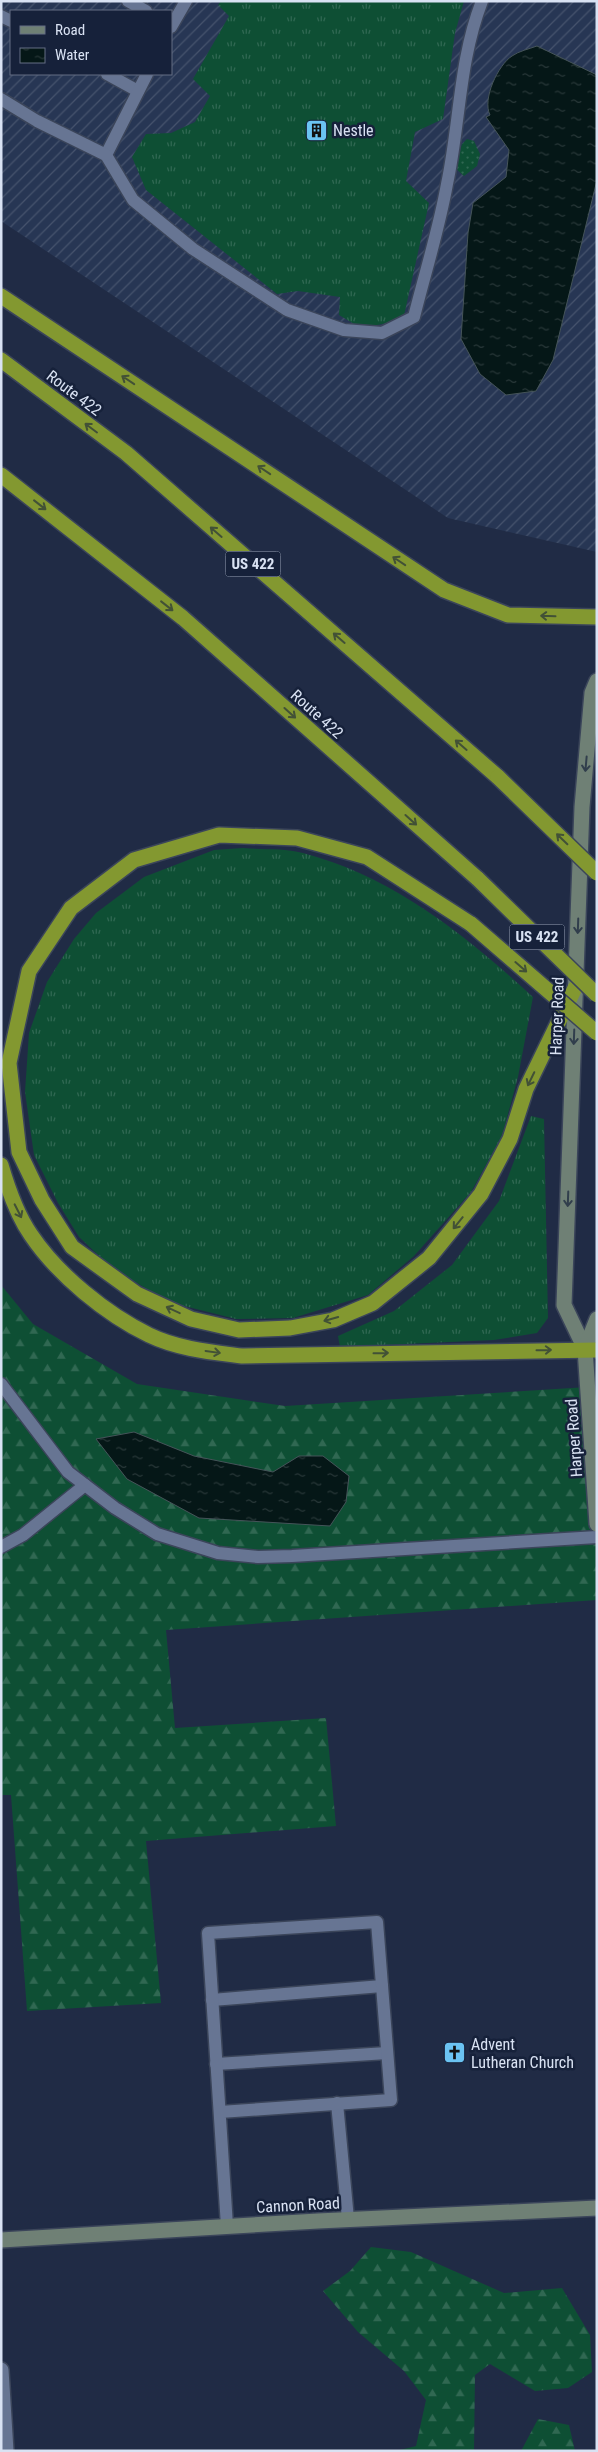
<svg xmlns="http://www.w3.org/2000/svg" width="598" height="2452" font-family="'Roboto Condensed',sans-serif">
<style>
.industrial{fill:url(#industrial-furrows);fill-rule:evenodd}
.grass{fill:url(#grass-tufts)}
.forest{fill:url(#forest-firs)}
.garden{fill:url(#garden-dots)}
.water{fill:url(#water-ripples);stroke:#455459}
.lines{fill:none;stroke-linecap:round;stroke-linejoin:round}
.lane-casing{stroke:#3b455a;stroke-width:15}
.street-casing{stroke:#3b455a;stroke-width:18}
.secondary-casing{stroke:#3b455a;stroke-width:18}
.highway-casing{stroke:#3b455a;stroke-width:18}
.lane{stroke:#677593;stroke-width:12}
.street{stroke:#677593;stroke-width:15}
.secondary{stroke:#6f8075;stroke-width:15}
.highway{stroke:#839830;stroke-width:15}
.highway-bridge-casing{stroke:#3b455a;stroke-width:18;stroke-linecap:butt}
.highway-bridge{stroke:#839830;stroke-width:15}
.oneway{stroke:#425136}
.oneway2{stroke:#313e4c}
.labels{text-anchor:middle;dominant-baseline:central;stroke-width:5;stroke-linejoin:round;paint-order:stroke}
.shield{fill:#16213a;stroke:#9ea8bc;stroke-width:1}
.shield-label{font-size:15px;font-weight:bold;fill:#d9e2f3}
.poi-label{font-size:16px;fill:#d9e2f3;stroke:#16213a;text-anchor:start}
.street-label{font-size:16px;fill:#d9e2f3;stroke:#16213a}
</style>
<defs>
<pattern id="industrial-furrows" width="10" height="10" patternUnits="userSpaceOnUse" patternTransform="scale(1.25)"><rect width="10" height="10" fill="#273654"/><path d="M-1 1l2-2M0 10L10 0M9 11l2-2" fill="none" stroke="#46536d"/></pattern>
<pattern id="grass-tufts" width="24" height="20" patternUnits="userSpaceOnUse" patternTransform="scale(1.25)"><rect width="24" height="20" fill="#0e4f34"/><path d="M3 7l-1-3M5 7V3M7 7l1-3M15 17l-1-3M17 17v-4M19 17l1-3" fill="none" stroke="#306852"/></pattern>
<pattern id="forest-firs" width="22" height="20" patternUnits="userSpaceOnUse" patternTransform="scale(1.25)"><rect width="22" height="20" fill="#0e4f34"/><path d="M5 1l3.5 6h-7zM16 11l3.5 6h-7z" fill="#306852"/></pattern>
<pattern id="garden-dots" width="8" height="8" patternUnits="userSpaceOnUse" patternTransform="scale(1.25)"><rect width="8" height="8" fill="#0e4f34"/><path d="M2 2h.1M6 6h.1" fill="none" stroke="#306852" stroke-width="1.8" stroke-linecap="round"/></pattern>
<pattern id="water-ripples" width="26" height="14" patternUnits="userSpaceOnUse" patternTransform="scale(1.25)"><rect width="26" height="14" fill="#051717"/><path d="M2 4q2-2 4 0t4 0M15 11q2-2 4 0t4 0" fill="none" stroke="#293839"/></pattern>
</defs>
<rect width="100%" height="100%" fill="#202b45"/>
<!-- industrial -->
<path class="industrial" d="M 1,1 L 597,1 L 597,552 L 448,518 L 1,221 ZM 11,11 L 171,11 L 171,74 L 11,74 Z"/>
<!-- grass -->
<g class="grass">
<polygon points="221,1 464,1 455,33 443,119 415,132 406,181 429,203 403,320 361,328 339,315 340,297 298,291 277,294 146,190 132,157 146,134 171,133 195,122 210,96 193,79 229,16 218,5"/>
<path d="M 243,848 C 262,850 284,848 303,853 C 392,876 467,936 533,997 L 518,1077 L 502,1136 L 471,1192 L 414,1256 L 368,1295 L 293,1318 L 236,1319 L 168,1302 L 111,1267 L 79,1237 L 58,1203 L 34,1155 L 25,1092 L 29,1033 L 47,982 L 74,939 L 96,913 L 144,877 L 214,850 Z"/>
<polygon points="531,1116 544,1119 548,1318 537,1333 494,1340 340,1347 338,1336 394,1311 452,1265 499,1201"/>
</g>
<!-- forest -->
<g class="forest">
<polygon points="1,1285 33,1324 137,1384 285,1406 588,1387 597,1524 597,1600 166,1630 175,1728 326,1718 336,1826 146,1841 161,2003 27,2011 11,1795 1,1795"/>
<polygon points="371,2247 411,2252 504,2293 562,2288 590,2335 592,2372 568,2388 535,2391 490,2364 475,2375 474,2451 396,2451 416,2446 426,2400 404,2371 358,2332 323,2291 350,2271"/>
<polygon points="538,2419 569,2425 575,2451 521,2451"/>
</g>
<!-- garden -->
<polygon class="garden" points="467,139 474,141 480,154 477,166 464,176 455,168 462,144"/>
<!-- water -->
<g class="water">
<path d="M 537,46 L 597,75 L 597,180 L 553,360 L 536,391 L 506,395 L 480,374 L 461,339 L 468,233 L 473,203 L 506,177 L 509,150 L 486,117 L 490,115 C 482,99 498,65 512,56 C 519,51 529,49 537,46 Z"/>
<polygon points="134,1432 194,1456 273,1472 299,1456 323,1456 349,1476 346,1502 330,1526 199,1518 127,1479 96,1439"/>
</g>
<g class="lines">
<defs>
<g id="lane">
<polyline points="128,1 146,11"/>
<polyline points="1,16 11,21"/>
<polyline points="171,27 186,1"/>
<polyline points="107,74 138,91"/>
<path d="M 147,74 L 106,155 L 133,200 L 193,249 L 287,310 L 344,330 L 382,333 L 414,317 C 425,273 439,229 447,184 C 460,123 459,60 482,1"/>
<polyline points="1,99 37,121 106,155"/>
<polyline points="1,1384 68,1472 115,1508 157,1534 218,1553 258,1557 292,1556 597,1537"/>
<polyline points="1,1547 23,1535 85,1485"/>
<polyline points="212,2000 382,1986"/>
<polyline points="216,2064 387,2053"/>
<polyline points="337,2103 348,2219"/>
<polyline points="220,2112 391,2100 377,1922 208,1933 227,2226"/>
</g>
<polyline id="street" points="1,2370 6,2451"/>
<g id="secondary">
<polyline points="597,681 592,693 582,807 564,1305 585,1349 597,1524"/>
<polyline points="585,1349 597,1319"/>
<polyline points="1,2240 318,2221 597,2208"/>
</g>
<g id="highway">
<polyline points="1,296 444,590 508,615 597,617"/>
<polyline points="1,360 126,453 498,777"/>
<polyline points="1,475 183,618 478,879"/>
<polyline points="471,924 367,857 297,838 219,835 134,860 71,908 29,971 9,1063 19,1152 42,1200 72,1247 137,1294 191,1319 239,1330 290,1328 333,1320 373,1303 429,1258 481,1194 510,1139 526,1089 575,988"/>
<path d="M 1,1165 C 8,1189 17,1215 31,1235 C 58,1275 106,1314 149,1335 C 178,1349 211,1352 242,1356 L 597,1350"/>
</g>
</defs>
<!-- lane casing -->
<use href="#lane" class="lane-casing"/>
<!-- street casing -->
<use href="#street" class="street-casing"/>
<!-- secondary casing -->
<use href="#secondary" class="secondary-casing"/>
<!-- highway casing -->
<use href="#highway" class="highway-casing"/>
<!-- lane -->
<use href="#lane" class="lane"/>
<!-- street -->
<use href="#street" class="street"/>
<!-- secondary -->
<use href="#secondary" class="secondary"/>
<!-- highway -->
<use href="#highway" class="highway"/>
<defs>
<g id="highway-bridge">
<polyline points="498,777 597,873"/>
<polyline points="478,879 597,995"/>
<polyline points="471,924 597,1033"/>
</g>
</defs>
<!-- highway-bridge casing -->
<use href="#highway-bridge" class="highway-bridge-casing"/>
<!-- highway-bridge -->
<use href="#highway-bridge" class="highway-bridge"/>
</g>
<!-- one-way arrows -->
<defs><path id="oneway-shaft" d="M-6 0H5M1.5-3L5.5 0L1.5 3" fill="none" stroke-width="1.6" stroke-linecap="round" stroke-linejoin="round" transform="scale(1.25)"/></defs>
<g class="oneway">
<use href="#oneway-shaft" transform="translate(128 380) rotate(-146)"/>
<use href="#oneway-shaft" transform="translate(91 428) rotate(-143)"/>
<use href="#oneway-shaft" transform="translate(264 470) rotate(-146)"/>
<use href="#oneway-shaft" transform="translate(40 505) rotate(38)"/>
<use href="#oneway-shaft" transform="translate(216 532) rotate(-139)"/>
<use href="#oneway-shaft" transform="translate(399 561) rotate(-146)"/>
<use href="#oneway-shaft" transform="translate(167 606) rotate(38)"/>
<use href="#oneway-shaft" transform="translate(548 616) rotate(-178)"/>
<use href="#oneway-shaft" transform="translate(339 638) rotate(-139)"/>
<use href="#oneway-shaft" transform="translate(290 713) rotate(42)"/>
<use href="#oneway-shaft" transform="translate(461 745) rotate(-139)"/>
<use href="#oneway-shaft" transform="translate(411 820) rotate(42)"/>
<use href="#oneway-shaft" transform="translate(562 839) rotate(-136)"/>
<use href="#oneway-shaft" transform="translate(521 967) rotate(41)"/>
<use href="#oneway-shaft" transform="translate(531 1079) rotate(116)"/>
<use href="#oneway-shaft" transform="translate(18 1211) rotate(63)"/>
<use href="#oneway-shaft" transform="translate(458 1223) rotate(129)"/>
<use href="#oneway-shaft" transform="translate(173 1310) rotate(-155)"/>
<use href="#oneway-shaft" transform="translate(331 1319) rotate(164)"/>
<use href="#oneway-shaft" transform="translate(544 1350) rotate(-1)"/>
<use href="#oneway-shaft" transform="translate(213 1352) rotate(8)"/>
<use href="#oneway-shaft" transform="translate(381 1353) rotate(-1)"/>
</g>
<g class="oneway2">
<use href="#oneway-shaft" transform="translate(586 764) rotate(95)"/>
<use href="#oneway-shaft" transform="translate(578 926) rotate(92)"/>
<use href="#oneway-shaft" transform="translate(574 1037) rotate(92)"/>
<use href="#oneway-shaft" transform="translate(568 1199) rotate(92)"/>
</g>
<!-- icons -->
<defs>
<symbol id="building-square" viewBox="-11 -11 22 22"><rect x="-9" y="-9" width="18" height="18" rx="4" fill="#6bc3f2" stroke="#16213a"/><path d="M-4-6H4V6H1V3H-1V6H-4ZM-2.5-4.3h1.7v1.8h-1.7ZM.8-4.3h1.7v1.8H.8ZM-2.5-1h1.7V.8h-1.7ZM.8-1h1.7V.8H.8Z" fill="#111"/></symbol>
<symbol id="church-square" viewBox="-11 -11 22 22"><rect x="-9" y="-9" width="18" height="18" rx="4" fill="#6bc3f2" stroke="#16213a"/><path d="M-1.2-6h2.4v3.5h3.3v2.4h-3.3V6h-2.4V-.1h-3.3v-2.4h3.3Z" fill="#111"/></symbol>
</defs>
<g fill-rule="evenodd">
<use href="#building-square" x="304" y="118" width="25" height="25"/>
<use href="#church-square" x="442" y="2040" width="25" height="25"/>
</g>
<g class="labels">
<!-- shield labels -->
<g class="shield">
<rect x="225.5" y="551.5" width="55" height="25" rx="4"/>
<rect x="509.5" y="924.5" width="55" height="25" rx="4"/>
</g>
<g class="shield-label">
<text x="253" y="564">US 422</text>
<text x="537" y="937">US 422</text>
</g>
<!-- poi labels -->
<g class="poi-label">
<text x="333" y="130">Nestle</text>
<text x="471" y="2044">Advent<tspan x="471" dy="18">Lutheran Church</tspan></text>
</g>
<!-- street labels -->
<g class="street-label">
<text transform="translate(74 393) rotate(37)">Route 422</text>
<text transform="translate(317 714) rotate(42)">Route 422</text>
<text transform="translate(557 1016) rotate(-88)">Harper Road</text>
<text transform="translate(574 1438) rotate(-94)">Harper Road</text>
<text transform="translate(298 2205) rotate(-3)">Cannon Road</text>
</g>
</g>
<!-- border -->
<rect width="598" height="2452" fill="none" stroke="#d9e2f3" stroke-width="5"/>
<!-- legend -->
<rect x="10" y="10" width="162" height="65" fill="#16213a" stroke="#646e84"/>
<rect x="20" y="26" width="25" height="8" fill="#6f8075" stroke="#646e84"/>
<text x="55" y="35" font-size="15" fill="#d9e2f3">Road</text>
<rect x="20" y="48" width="25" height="15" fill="url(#water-ripples)" stroke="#646e84"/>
<text x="55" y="60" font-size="15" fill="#d9e2f3">Water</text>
</svg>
